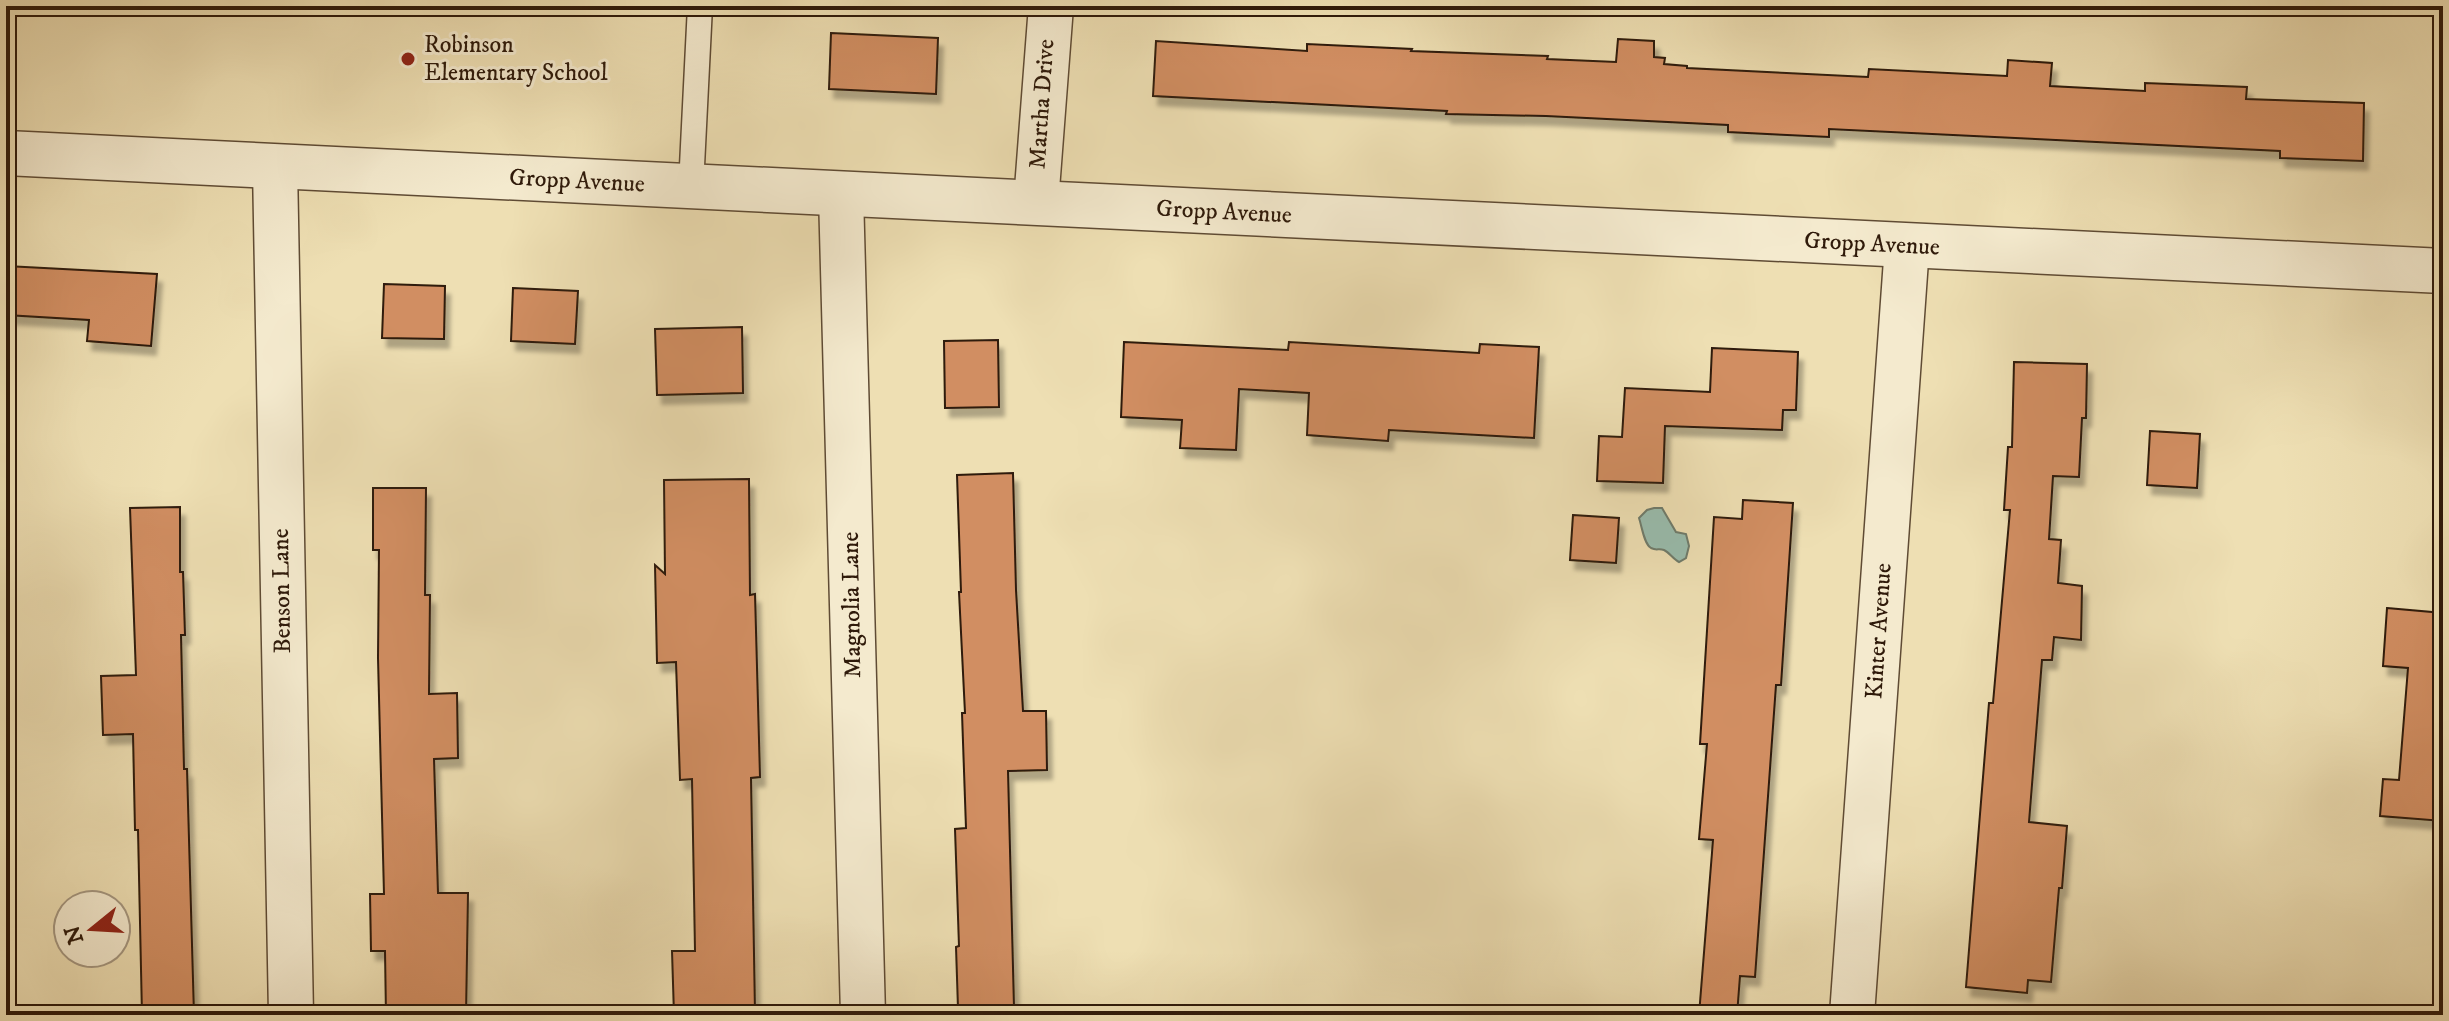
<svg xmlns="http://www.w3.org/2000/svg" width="2449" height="1021" font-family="'IM FELL DW Pica',serif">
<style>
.water{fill:#99bdae;stroke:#6f7c6c;stroke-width:2}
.building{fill:#d18e62;stroke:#2f1a0a;stroke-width:2;filter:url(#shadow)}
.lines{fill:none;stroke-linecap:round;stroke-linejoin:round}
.service-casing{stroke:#5f4b34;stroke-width:27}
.minor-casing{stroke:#5f4b34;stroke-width:47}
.service{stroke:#f4eace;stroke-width:24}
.minor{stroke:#f4eace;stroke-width:44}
.poi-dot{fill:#8f2418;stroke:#f4eace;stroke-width:3}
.labels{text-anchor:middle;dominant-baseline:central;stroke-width:6;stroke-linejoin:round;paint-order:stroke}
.poi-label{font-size:24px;fill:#2f1a0a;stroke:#f4eace;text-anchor:start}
.street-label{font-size:24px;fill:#2f1a0a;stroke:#f4eace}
</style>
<defs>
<filter id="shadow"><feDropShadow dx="5" dy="9" stdDeviation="2" flood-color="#0004"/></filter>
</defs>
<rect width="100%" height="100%" fill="#eedfb3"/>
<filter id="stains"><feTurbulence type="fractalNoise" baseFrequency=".0025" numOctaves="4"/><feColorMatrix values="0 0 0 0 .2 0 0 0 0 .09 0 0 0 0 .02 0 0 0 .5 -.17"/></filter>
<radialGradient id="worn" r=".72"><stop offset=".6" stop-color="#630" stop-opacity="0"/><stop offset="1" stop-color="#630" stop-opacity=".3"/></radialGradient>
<!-- water -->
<path class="water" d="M 1654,508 L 1662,508 L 1676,532 L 1686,534 L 1689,546 L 1686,558 L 1679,562 C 1673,559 1670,553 1664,550 C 1658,548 1657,551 1651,548 C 1644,544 1642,527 1639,518 L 1647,510 Z"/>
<!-- building -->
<g class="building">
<polygon points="831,33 938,38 936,94 829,89"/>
<polygon points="1618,39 1654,41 1654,57 1665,58 1664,64 1687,66 1687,68 1868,77 1869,69 2007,76 2008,60 2052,63 2050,86 2145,91 2145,83 2247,87 2246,99 2364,103 2363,161 2280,158 2280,151 1829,129 1829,137 1728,132 1728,125 1546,116 1446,114 1447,111 1153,96 1156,41 1307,51 1307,44 1412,49 1411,51 1548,56 1547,59 1616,62"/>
<polygon points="6,266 157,274 151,346 87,341 89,320 6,315"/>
<polygon points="384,284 445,286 444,339 382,338"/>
<polygon points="513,288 578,291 575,344 511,341"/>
<polygon points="742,327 743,393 657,395 655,329"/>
<polygon points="998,340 999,407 945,408 944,341"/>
<polygon points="1124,342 1288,350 1289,342 1479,353 1480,344 1539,347 1534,438 1389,430 1388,441 1307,435 1309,393 1239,389 1236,450 1180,448 1182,420 1121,417"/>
<polygon points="1712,348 1798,352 1796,410 1783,410 1782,430 1665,426 1663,483 1597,481 1599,436 1622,437 1625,388 1710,392"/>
<polygon points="2014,362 2087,364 2086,418 2082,418 2079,477 2053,476 2049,539 2061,540 2058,583 2082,586 2081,640 2054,637 2052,660 2042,660 2029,822 2067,826 2062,888 2059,888 2051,982 2028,980 2027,993 1966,987 1989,703 1993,703 2010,510 2004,510 2008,447 2012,447"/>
<polygon points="2150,431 2200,434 2197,488 2147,485"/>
<polygon points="1013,473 1016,590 1023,711 1046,711 1047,770 1008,771 1014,1007 958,1008 956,947 959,946 955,829 966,828 962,713 965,713 959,592 961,592 957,475"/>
<polygon points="749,479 750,595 755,594 760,777 751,778 755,1013 674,1015 672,951 695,951 692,779 680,780 676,662 657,663 655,565 665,574 664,480"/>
<polygon points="373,488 426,488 425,595 430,595 429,694 457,693 458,758 434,759 438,893 468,893 466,1015 386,1015 385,951 371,951 370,894 384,894 378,658 379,550 373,550"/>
<polygon points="1743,500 1793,503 1781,685 1776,685 1755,977 1740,976 1737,1015 1699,1015 1713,840 1699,839 1707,744 1700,744 1714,517 1742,519"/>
<polygon points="180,507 180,572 183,572 185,635 181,635 184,769 187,769 194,1015 142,1015 138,830 135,830 133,734 103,735 101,676 136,675 130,508"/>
<polygon points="1573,515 1619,518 1616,563 1570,560"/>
<polygon points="2387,608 2443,613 2443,821 2380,816 2383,779 2399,780 2408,668 2383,666"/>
</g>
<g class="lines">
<defs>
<polyline id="service" points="691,186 700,6"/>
<g id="minor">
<polyline points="6,153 2443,271"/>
<polyline points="275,167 291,1015"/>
<polyline points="841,194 863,1015"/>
<polyline points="1036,202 1051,6"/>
<polyline points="1852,1015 1907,246"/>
</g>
</defs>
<!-- service casing -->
<use href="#service" class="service-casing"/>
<!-- minor casing -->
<use href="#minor" class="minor-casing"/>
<!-- service -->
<use href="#service" class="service"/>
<!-- minor -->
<use href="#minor" class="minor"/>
</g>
<!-- markers -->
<circle class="poi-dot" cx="408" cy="59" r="8"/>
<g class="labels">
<!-- poi labels -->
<g class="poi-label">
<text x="424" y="45">Robinson<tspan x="424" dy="28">Elementary School</tspan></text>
</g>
<!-- street labels -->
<g class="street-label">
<text transform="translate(1042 104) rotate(-86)">Martha Drive</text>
<text transform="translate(577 181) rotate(3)">Gropp Avenue</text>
<text transform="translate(1224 212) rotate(3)">Gropp Avenue</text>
<text transform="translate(1872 244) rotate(3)">Gropp Avenue</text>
<text transform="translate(282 591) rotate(-91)">Benson Lane</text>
<text transform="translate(852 605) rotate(-91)">Magnolia Lane</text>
<text transform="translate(1879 631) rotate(-86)">Kinter Avenue</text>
</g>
</g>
<!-- margin -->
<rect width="2449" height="1021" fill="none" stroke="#eedfb3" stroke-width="32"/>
<rect x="8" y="8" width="2433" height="1005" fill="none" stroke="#2f1a0a" stroke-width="4"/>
<rect x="16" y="16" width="2417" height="989" fill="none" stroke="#2f1a0a" stroke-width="2"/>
<!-- north arrow -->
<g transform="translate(92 929) rotate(252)"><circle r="38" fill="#f4eace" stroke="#a59780" stroke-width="2"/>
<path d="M0-6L14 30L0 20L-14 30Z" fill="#8f2418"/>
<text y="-12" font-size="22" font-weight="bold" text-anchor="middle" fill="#2f1a0a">N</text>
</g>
<rect width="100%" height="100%" filter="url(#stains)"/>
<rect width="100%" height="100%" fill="url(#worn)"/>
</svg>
